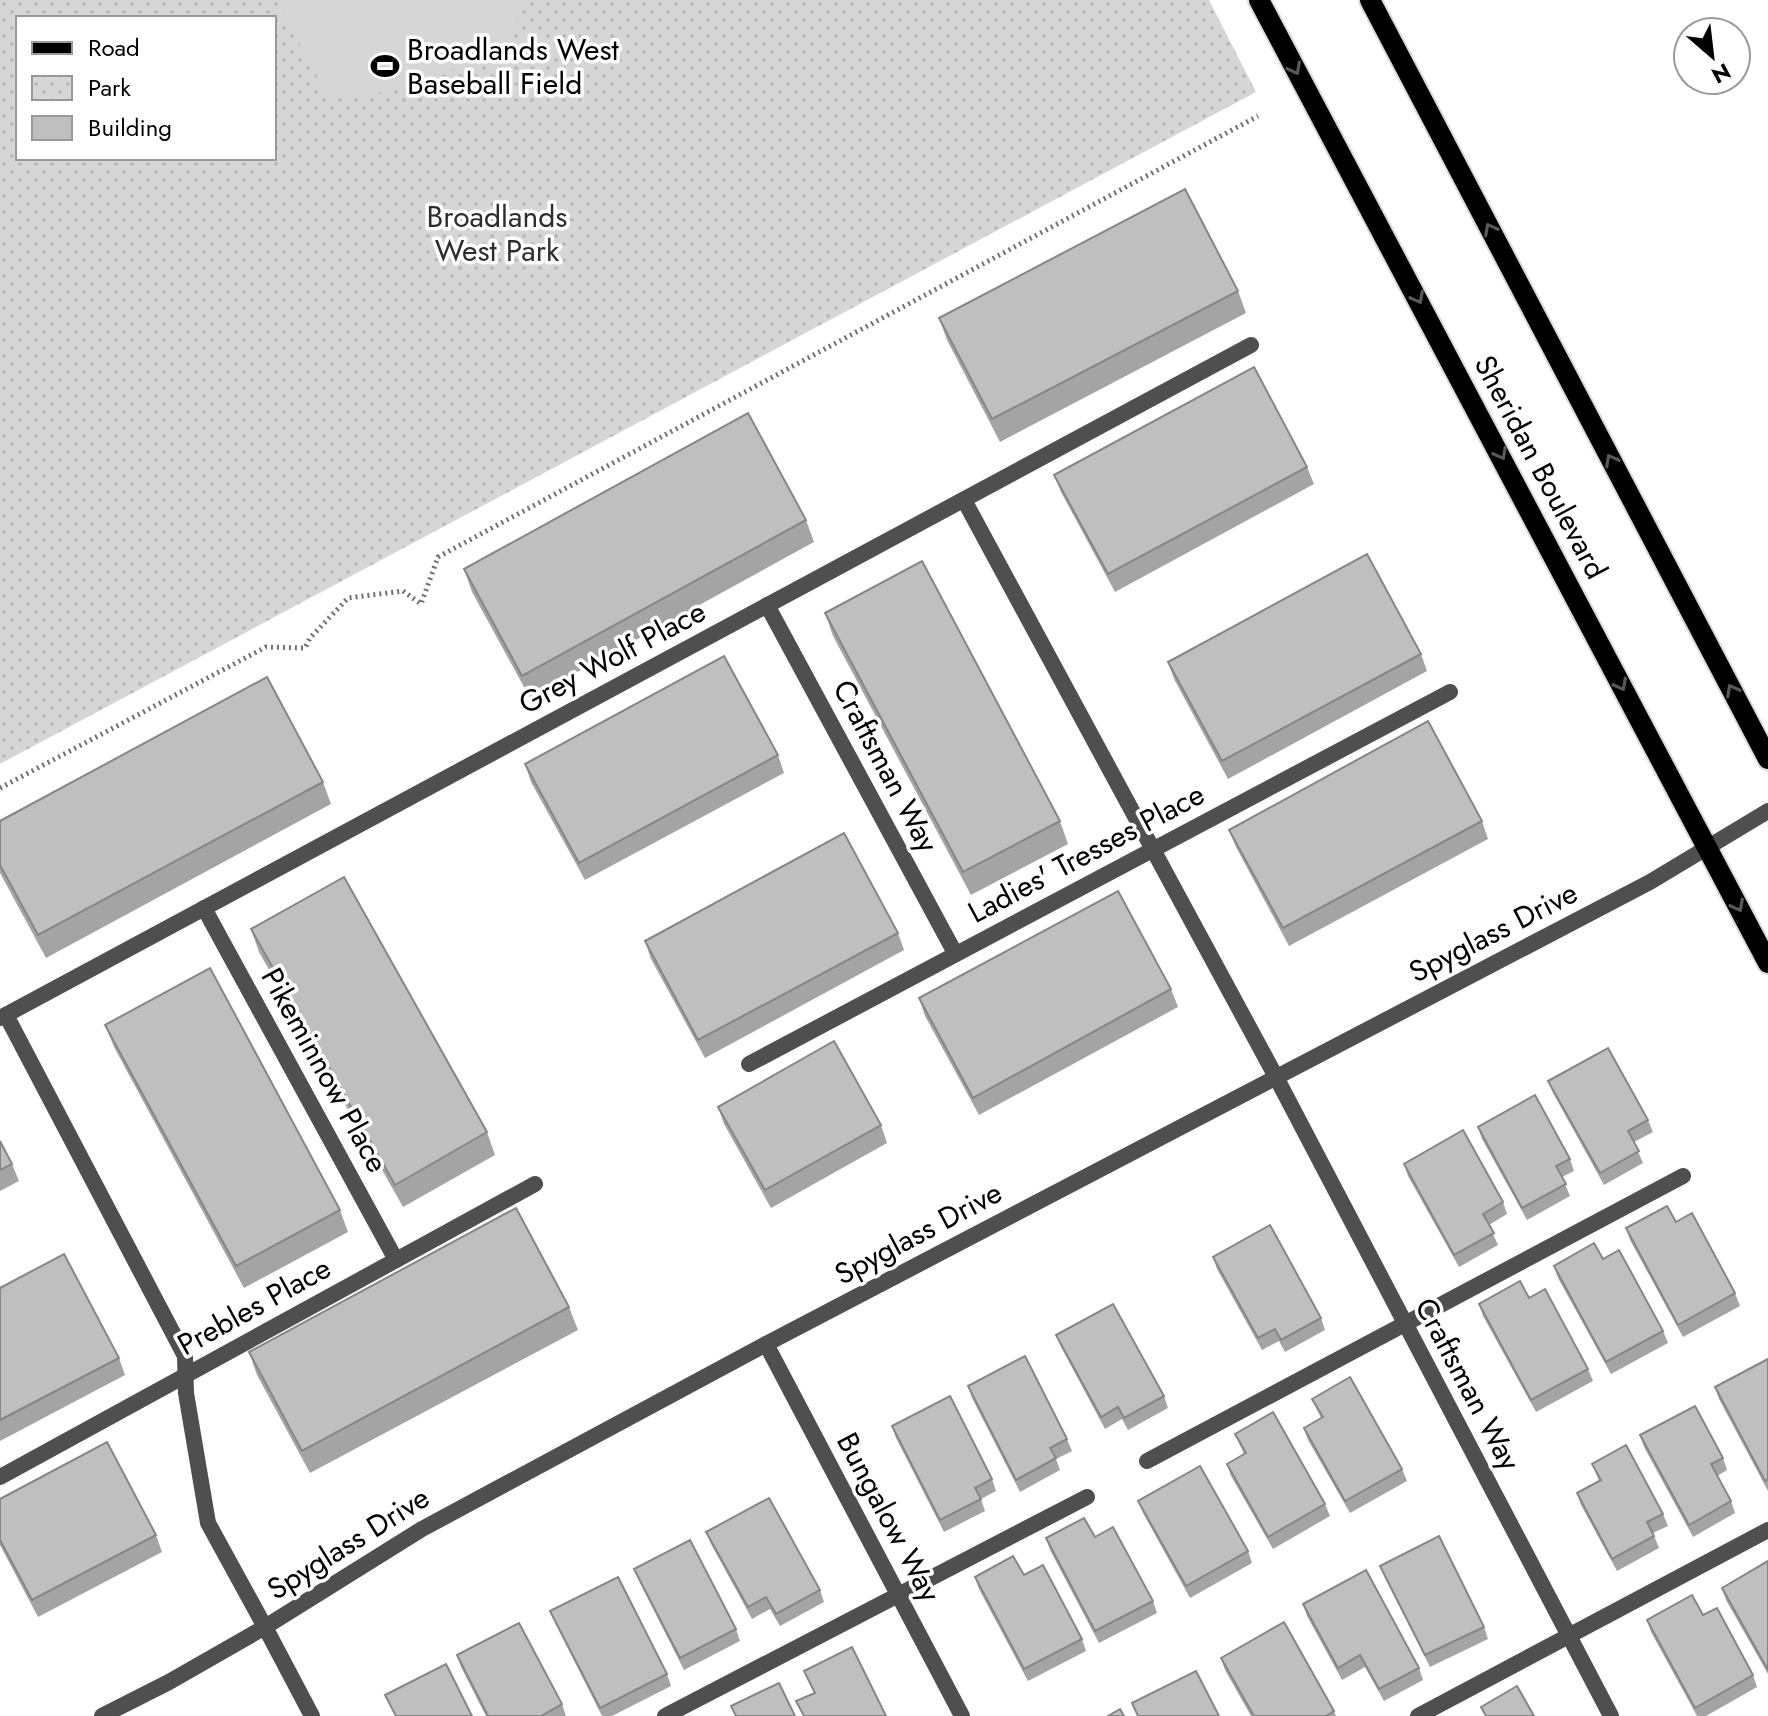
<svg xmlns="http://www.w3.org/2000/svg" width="1768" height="1716" font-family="Jost,sans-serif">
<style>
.park{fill:url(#park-dots);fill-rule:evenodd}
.garden{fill:#d6d6d6}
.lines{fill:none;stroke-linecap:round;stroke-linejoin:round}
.primary-casing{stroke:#dbdbdb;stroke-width:24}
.path{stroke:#717171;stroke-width:5;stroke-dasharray:2 4;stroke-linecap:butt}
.lane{stroke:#4f4f4f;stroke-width:16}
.street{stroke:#4f4f4f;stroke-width:16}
.primary{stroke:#000;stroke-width:20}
.wall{fill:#a4a4a4}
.building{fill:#bfbfbf;stroke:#868686;stroke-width:2}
.oneway{stroke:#595959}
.labels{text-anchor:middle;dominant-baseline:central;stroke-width:7;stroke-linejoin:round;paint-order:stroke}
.poi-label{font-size:30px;fill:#000;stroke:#fff;text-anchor:start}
.park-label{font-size:30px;fill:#2d2d2d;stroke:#fff}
.street-label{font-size:30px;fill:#000;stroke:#fff}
</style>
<defs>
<pattern id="park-dots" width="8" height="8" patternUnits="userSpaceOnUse" patternTransform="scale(2)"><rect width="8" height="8" fill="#d6d6d6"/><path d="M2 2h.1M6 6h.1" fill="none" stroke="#b6b6b6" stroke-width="1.8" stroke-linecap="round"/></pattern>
</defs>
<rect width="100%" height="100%" fill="#fff"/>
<!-- park -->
<path class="park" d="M 0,0 L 1209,0 L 1256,92 L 0,764 ZM 18,18 L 274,18 L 274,158 L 18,158 Z"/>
<!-- garden -->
<polygon class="garden" points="276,0 530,0 502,45 414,87 330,100"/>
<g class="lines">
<defs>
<g id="primary">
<polyline points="1259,0 1768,963"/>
<polyline points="1370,0 1768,759"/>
</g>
</defs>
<!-- primary casing -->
<use href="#primary" class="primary-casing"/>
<!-- path -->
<polyline class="path" points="0,788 266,647 305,648 310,638 348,598 403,591 421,604 438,557 1258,116"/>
<!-- lane -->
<g class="lane">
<polyline points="964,500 1276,1077"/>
<polyline points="767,605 955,953"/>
<polyline points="204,908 396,1260"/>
<polyline points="6,1015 185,1356 186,1393 208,1523 265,1627"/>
<polyline points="0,1018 1251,345"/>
<polyline points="749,1064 1450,692"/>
<polyline points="1147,1461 1683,1176"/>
<polyline points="0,1477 535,1184"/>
<polyline points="665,1716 1087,1497"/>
<polyline points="1418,1716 1768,1530"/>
</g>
<!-- street -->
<g class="street">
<polyline points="1276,1077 1611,1716"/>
<polyline points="766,1344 962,1716"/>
<polyline points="265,1627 312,1716"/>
<polyline points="102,1716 169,1682 265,1627 422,1529 766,1344 1650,882 1768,811"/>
</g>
<!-- primary -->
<use href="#primary" class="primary"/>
</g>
<!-- wall -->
<g class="wall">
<polygon points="1238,291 1246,313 1000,442 947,340 939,318"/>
<polygon points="1307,467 1314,484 1115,592 1061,492 1054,475"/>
<polygon points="806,520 814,542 530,698 472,592 464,569"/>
<polygon points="825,613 1060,821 1068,844 971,895 833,636"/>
<polygon points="1421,654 1427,671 1228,779 1174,679 1168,662"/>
<polygon points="778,755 784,773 585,880 531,782 525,764"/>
<polygon points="323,782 331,804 46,958 0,873 0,821"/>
<polygon points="1482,821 1488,839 1289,946 1236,847 1229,830"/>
<polygon points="251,929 487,1132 495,1155 403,1207 259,952"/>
<polygon points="898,933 904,950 705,1058 651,959 645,941"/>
<polygon points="1171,989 1178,1007 979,1115 925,1016 919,998"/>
<polygon points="105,1025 340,1210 348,1232 244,1288 114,1047"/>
<polygon points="1548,1081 1648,1120 1653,1132 1634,1142 1643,1163 1604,1185 1553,1093"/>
<polygon points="718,1107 881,1125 887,1143 771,1208 724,1124"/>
<polygon points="1478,1127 1570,1159 1574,1171 1562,1177 1570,1196 1527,1220 1482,1139"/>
<polygon points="0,1141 12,1164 19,1181 0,1191"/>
<polygon points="1404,1164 1503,1202 1507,1214 1489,1225 1498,1245 1459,1267 1408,1176"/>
<polygon points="1676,1222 1735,1293 1740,1306 1683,1337 1630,1240 1626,1228"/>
<polygon points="1213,1257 1321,1318 1325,1330 1285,1352 1279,1341 1262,1350 1217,1269"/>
<polygon points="1603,1259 1663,1331 1668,1343 1611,1374 1558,1278 1554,1266"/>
<polygon points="0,1288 119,1358 125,1375 0,1441"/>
<polygon points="1529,1298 1588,1369 1593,1381 1536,1412 1483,1316 1479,1304"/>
<polygon points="569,1307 578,1330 310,1473 257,1375 249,1352"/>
<polygon points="1056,1335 1164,1396 1168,1408 1128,1430 1122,1419 1105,1429 1061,1347"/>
<polygon points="1768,1359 1768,1491 1719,1399 1715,1387"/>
<polygon points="968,1386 1067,1439 1072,1451 1056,1459 1060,1470 1020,1492 972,1398"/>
<polygon points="1312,1399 1402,1469 1407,1481 1350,1513 1308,1440 1304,1428 1321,1418"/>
<polygon points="892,1426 992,1479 996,1491 981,1499 985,1511 944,1532 896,1438"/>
<polygon points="1235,1434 1325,1504 1330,1516 1273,1549 1231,1476 1227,1464 1244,1454"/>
<polygon points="1640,1435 1723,1458 1727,1470 1717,1476 1731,1501 1735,1513 1693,1537 1644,1447"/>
<polygon points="1592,1464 1663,1514 1668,1526 1653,1533 1659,1548 1617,1571 1581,1505 1577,1493 1599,1481"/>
<polygon points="0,1499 156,1535 162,1552 38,1617 0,1545"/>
<polygon points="1138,1501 1248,1551 1252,1563 1190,1598 1143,1513"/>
<polygon points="706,1532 820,1590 824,1602 780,1626 770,1609 752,1619 711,1544"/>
<polygon points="1095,1537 1153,1601 1157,1613 1099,1643 1050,1550 1046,1538"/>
<polygon points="1768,1561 1768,1674 1726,1600 1722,1588"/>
<polygon points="1380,1566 1484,1627 1488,1639 1430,1667 1385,1578"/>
<polygon points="634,1569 736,1629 740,1641 684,1670 639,1581"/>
<polygon points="1024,1575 1082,1639 1086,1651 1028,1681 979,1589 975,1577"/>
<polygon points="1303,1604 1419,1668 1423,1680 1384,1701 1365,1667 1342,1680 1307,1616"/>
<polygon points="550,1611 667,1674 671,1686 612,1716 602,1716 555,1623"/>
<polygon points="1703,1615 1753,1675 1757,1687 1706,1716 1697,1716 1651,1632 1647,1620"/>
<polygon points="457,1655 562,1704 566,1716 486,1716 461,1667"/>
<polygon points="1221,1658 1334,1711 1336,1716 1251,1716 1225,1670"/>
</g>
<!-- building -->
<g class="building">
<polygon points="1185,189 1238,291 992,419 939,318"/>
<polygon points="1254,367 1307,467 1108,574 1054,475"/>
<polygon points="748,413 806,520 522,676 464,569"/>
<polygon points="1367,554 1421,654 1222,761 1168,662"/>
<polygon points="922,561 1060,821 963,872 825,613"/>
<polygon points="724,656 778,755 579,863 525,764"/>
<polygon points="267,677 323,782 38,935 0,865 0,821"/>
<polygon points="1428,721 1482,821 1283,928 1229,830"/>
<polygon points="844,833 898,933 698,1040 645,941"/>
<polygon points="344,877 487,1132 395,1185 251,929"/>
<polygon points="1118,891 1171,989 973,1098 919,998"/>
<polygon points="210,968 340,1210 236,1266 105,1025"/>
<polygon points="834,1041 881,1125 765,1190 718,1107"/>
<polygon points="1608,1048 1648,1120 1628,1131 1639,1151 1600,1173 1548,1081"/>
<polygon points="1535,1095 1570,1159 1556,1166 1566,1184 1522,1208 1478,1127"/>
<polygon points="1463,1130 1503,1202 1483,1214 1494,1233 1454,1255 1404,1164"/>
<polygon points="0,1141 12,1164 0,1170"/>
<polygon points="1667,1206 1676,1222 1692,1213 1735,1293 1678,1325 1626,1228"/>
<polygon points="516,1208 569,1307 302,1451 249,1352"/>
<polygon points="1270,1225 1321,1318 1281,1340 1275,1329 1258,1338 1213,1257"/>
<polygon points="1594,1243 1603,1259 1619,1250 1663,1331 1606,1362 1554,1266"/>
<polygon points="64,1254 119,1358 0,1420 0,1288"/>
<polygon points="1520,1281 1529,1298 1545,1289 1588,1369 1531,1400 1479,1304"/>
<polygon points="1113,1304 1164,1396 1124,1418 1118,1407 1101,1417 1056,1335"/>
<polygon points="1025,1356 1067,1439 1050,1448 1056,1458 1016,1480 968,1386"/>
<polygon points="1768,1359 1768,1479 1765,1481 1715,1387"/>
<polygon points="1350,1377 1402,1469 1345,1501 1304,1428 1323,1417 1312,1399"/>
<polygon points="950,1396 992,1479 975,1488 981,1499 940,1520 892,1426"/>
<polygon points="1695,1406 1723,1458 1711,1464 1731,1501 1689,1525 1640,1435"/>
<polygon points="1273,1412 1325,1504 1268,1537 1227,1464 1246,1453 1235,1434"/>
<polygon points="107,1442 156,1535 32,1600 0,1540 0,1499"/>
<polygon points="1626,1445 1663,1514 1647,1522 1654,1536 1612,1559 1577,1493 1601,1480 1592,1464"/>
<polygon points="1200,1466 1248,1551 1186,1586 1138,1501"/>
<polygon points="769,1498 820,1590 776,1614 766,1597 748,1607 706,1532"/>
<polygon points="1084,1518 1095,1537 1113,1527 1153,1601 1095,1631 1046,1538"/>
<polygon points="1439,1536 1484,1627 1425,1655 1380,1566"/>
<polygon points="690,1540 736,1629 680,1658 634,1569"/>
<polygon points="1013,1556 1024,1575 1043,1565 1082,1639 1024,1669 975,1577"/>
<polygon points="1768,1561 1768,1670 1722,1588"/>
<polygon points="1366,1570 1419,1668 1379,1689 1360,1655 1338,1668 1303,1604"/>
<polygon points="618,1577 667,1674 600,1708 550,1611"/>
<polygon points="1692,1595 1703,1615 1717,1608 1753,1675 1695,1708 1647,1620"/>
<polygon points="1284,1622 1334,1711 1326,1716 1254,1716 1221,1658"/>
<polygon points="519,1623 562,1704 541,1716 488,1716 457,1655"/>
<polygon points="852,1647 886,1716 804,1716 796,1701 815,1693 804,1671"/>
<polygon points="446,1664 472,1716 396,1716 385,1695"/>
<polygon points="1196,1671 1219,1716 1138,1716 1132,1703"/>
<polygon points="779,1683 795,1716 736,1716 731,1706"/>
<polygon points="1517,1686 1534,1716 1486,1716 1481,1707"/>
<polygon points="1120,1709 1124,1716 1108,1716"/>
</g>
<!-- one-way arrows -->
<defs><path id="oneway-chevron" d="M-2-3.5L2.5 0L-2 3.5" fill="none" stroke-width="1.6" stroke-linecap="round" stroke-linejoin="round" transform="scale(2)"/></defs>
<g class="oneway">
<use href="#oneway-chevron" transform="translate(1295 69) rotate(62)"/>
<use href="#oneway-chevron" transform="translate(1490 229) rotate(-118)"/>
<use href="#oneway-chevron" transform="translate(1418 298) rotate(62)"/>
<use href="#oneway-chevron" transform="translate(1501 454) rotate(62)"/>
<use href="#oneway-chevron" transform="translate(1611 460) rotate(-118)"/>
<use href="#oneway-chevron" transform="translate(1621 685) rotate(62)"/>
<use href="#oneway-chevron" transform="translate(1732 690) rotate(-118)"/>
<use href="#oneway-chevron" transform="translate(1738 906) rotate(62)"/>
</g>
<!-- icons -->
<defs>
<symbol id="stadium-bare" viewBox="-9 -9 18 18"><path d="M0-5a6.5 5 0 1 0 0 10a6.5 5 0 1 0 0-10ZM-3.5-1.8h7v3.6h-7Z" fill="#000" stroke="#fff" stroke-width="2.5" paint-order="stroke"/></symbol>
</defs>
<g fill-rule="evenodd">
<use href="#stadium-bare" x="365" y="46" width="40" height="40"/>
</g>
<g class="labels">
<!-- poi labels -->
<g class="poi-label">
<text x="407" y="49">Broadlands West<tspan x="407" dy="34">Baseball Field</tspan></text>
</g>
<!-- park labels -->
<g class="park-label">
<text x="497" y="216">Broadlands<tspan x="497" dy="34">West Park</tspan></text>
</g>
<!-- street labels -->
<g class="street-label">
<text transform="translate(1541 467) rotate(62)">Sheridan Boulevard</text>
<text transform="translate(612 657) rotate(-28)">Grey Wolf Place</text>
<text transform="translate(886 766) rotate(62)">Craftsman Way</text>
<text transform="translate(1086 853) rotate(-28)">Ladies' Tresses Place</text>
<text transform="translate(1493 932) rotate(-27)">Spyglass Drive</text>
<text transform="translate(325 1070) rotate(61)">Pikeminnow Place</text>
<text transform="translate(918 1233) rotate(-28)">Spyglass Drive</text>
<text transform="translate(254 1306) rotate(-29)">Prebles Place</text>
<text transform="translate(1468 1384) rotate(62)">Craftsman Way</text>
<text transform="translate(889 1517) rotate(62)">Bungalow Way</text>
<text transform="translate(348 1543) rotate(-32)">Spyglass Drive</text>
</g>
</g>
<!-- legend -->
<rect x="16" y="16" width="260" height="144" fill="#ffffff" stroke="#999999" stroke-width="2"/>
<rect x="32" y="42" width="40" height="12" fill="#000000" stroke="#999999" stroke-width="2"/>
<text x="88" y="56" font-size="24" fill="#000000">Road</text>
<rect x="32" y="76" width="40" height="24" fill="url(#park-dots)" stroke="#999999" stroke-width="2"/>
<text x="88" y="96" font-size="24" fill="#000000">Park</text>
<rect x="32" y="116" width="40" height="24" fill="#bfbfbf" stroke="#999999" stroke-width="2"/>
<text x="88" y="136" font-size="24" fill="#000000">Building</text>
<!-- north arrow -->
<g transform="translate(1712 56) rotate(152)"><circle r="38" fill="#ffffff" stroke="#999999" stroke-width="2"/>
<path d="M0-6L14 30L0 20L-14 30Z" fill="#000000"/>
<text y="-12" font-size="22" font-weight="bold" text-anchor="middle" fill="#000000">N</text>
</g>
</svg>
